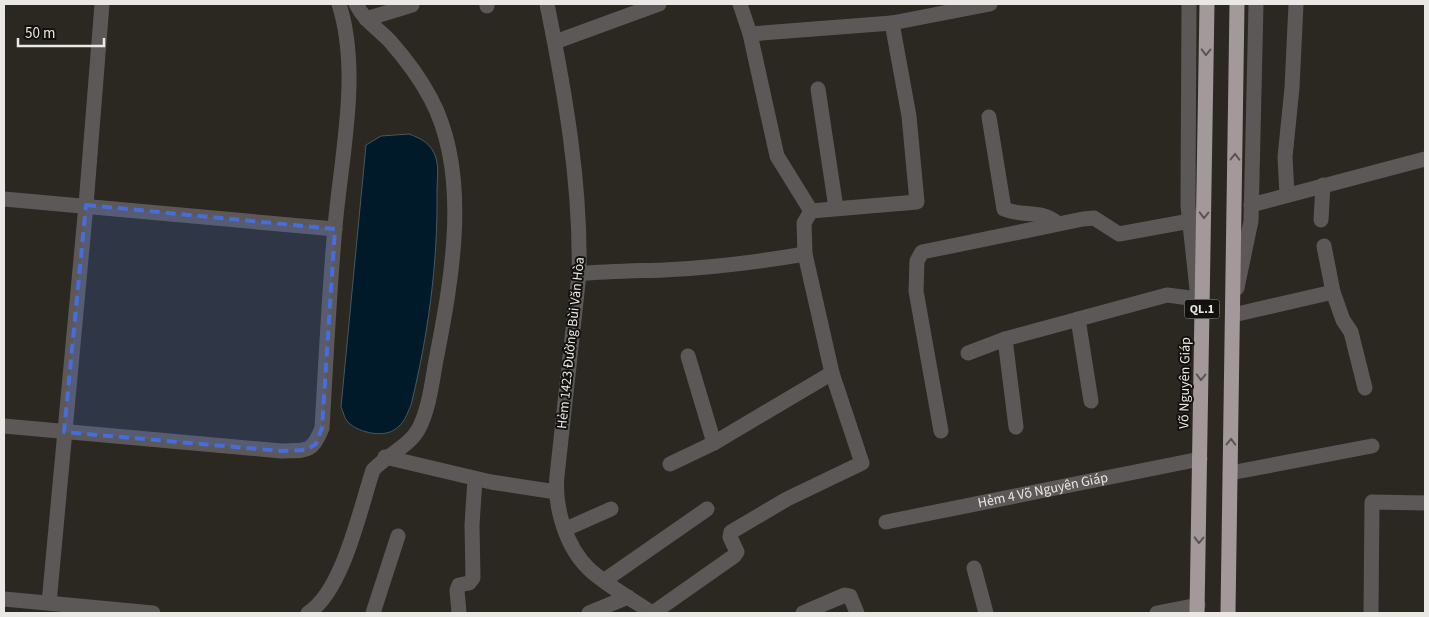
<svg xmlns="http://www.w3.org/2000/svg" width="1429" height="617" font-family="'Source Sans 3',sans-serif">
<style>
.water{fill:#001a2a;stroke:#465862}
.lines{fill:none;stroke-linecap:round;stroke-linejoin:round}
.minor{stroke:#5c5858;stroke-width:15}
.highway{stroke:#a3999b;stroke-width:15}
.oneway{stroke:#5a5554}
.marked{fill:#466dda;fill-opacity:0.2;stroke:#466dda;stroke-width:4;stroke-dasharray:10 6;stroke-linejoin:round}
.labels{text-anchor:middle;dominant-baseline:central;stroke-width:4;stroke-linejoin:round;paint-order:stroke}
.shield{fill:#12110e;stroke:#a9a8a4;stroke-width:1}
.shield-label{font-size:12px;font-weight:bold;fill:#eae8e4}
.street-label{font-size:14px;fill:#eae8e4;stroke:#12110e}
</style>
<rect width="100%" height="100%" fill="#2a2821"/>
<!-- water -->
<path class="water" d="M 409,134 C 422,139 431,143 436,158 C 439,168 437,182 437,192 C 438,263 428,336 411,405 C 407,414 404,424 394,430 C 382,438 356,432 347,421 C 344,417 343,411 341,407 L 366,145 L 381,136 Z"/>
<g class="lines">
<!-- minor -->
<g class="minor">
<polyline points="487,4 487,6"/>
<path d="M 547,4 C 565,93 581,183 579,274 L 557,476 C 554,507 566,547 589,569 C 607,586 632,599 652,613"/>
<polyline points="1189,4 1188,206 1197,289"/>
<polyline points="366,19 412,5"/>
<polyline points="750,34 892,23 990,4"/>
<polyline points="555,42 659,4"/>
<polyline points="818,89 836,208"/>
<path d="M 989,117 L 1004,209 C 1022,217 1041,209 1057,223"/>
<polyline points="1287,194 1285,157 1292,88 1296,4"/>
<polyline points="4,199 335,229"/>
<polyline points="1251,205 1425,159"/>
<polyline points="811,211 917,202 909,116 892,23"/>
<polyline points="1321,220 1323,185"/>
<polyline points="1324,246 1333,292 1343,320 1351,332 1365,388"/>
<path d="M 579,274 C 608,271 635,271 664,270 C 711,268 758,262 805,254"/>
<polyline points="1237,288 1251,221 1256,4"/>
<polyline points="1233,315 1333,292"/>
<polyline points="1078,319 1091,401"/>
<polyline points="1005,339 1016,427"/>
<polyline points="968,353 1005,339 1167,295 1198,299"/>
<polyline points="688,356 714,443"/>
<path d="M 4,426 L 281,451 C 306,450 312,454 322,428 C 326,361 329,294 335,227 C 341,156 361,73 339,4"/>
<polyline points="941,431 916,291 917,261 922,252 1083,219 1094,218 1119,234 1190,221"/>
<polyline points="385,457 491,482 556,492"/>
<polyline points="670,464 714,443 832,373"/>
<polyline points="1230,473 1372,446"/>
<path id="s1" d="M 886,522 L 1200,459"/>
<polyline points="566,529 611,509"/>
<polyline points="974,568 986,613"/>
<polyline points="605,580 707,509"/>
<polyline points="4,599 153,613"/>
<polyline points="49,603 86,205 102,4"/>
<path d="M 308,613 C 343,591 360,509 373,470 C 387,455 408,447 418,430 C 429,410 432,382 436,360 C 452,279 471,175 431,99 C 420,78 404,57 389,40 C 377,28 364,20 356,4"/>
<polyline points="373,613 398,536"/>
<polyline points="459,613 457,590 459,585 469,583 473,578 472,525 475,479"/>
<polyline points="589,613 628,597"/>
<polyline points="653,613 734,556 737,552 730,537 731,532 787,499 862,463 832,373 805,254 804,223 811,211 777,156 750,34 740,4"/>
<polyline points="803,613 845,595 850,596 857,613"/>
<polyline points="1157,613 1198,605"/>
<polyline points="1371,613 1372,502 1425,503"/>
</g>
<!-- highway -->
<g class="highway">
<polyline points="1197,613 1207,4"/>
<polyline points="1228,613 1237,4"/>
</g>
</g>
<!-- one-way arrows -->
<defs><path id="oneway-chevron" d="M-2-3.5L2.5 0L-2 3.5" fill="none" stroke-width="1.6" stroke-linecap="round" stroke-linejoin="round" transform="scale(1.25)"/></defs>
<g class="oneway">
<use href="#oneway-chevron" transform="translate(1206 52) rotate(91)"/>
<use href="#oneway-chevron" transform="translate(1235 157) rotate(-89)"/>
<use href="#oneway-chevron" transform="translate(1204 215) rotate(91)"/>
<use href="#oneway-chevron" transform="translate(1201 377) rotate(91)"/>
<use href="#oneway-chevron" transform="translate(1231 442) rotate(-89)"/>
<use href="#oneway-chevron" transform="translate(1199 540) rotate(91)"/>
</g>
<!-- marked area -->
<path class="marked" d="M 86,205 L 335,229 L 322,428 L 316,444 L 306,450 L 281,451 L 64,432 Z"/>
<g class="labels">
<!-- shield labels -->
<rect class="shield" x="1184.5" y="299.5" width="35" height="19" rx="4"/>
<g class="shield-label">
<text x="1202" y="309">QL.1</text>
</g>
<!-- street labels -->
<g class="street-label">
<text transform="translate(571 343) rotate(-84)">Hẻm 1423 Đường Bùi Văn Hòa</text>
<text transform="translate(1185 383) rotate(-89)">Võ Nguyên Giáp</text>
<text stroke="none"><textPath href="#s1" startOffset="160">Hẻm 4 Võ Nguyên Giáp</textPath></text>
</g>
</g>
<!-- border -->
<rect width="1429" height="617" fill="none" stroke="#eae8e4" stroke-width="10"/>
<!-- scale -->
<path d="M18 38v8h86v-8" fill="none" stroke="#eae8e4" stroke-width="2.5"/>
<text x="25" y="38" font-size="15" fill="#eae8e4" stroke="#12110e" stroke-width="4" paint-order="stroke">50 m</text>
</svg>
